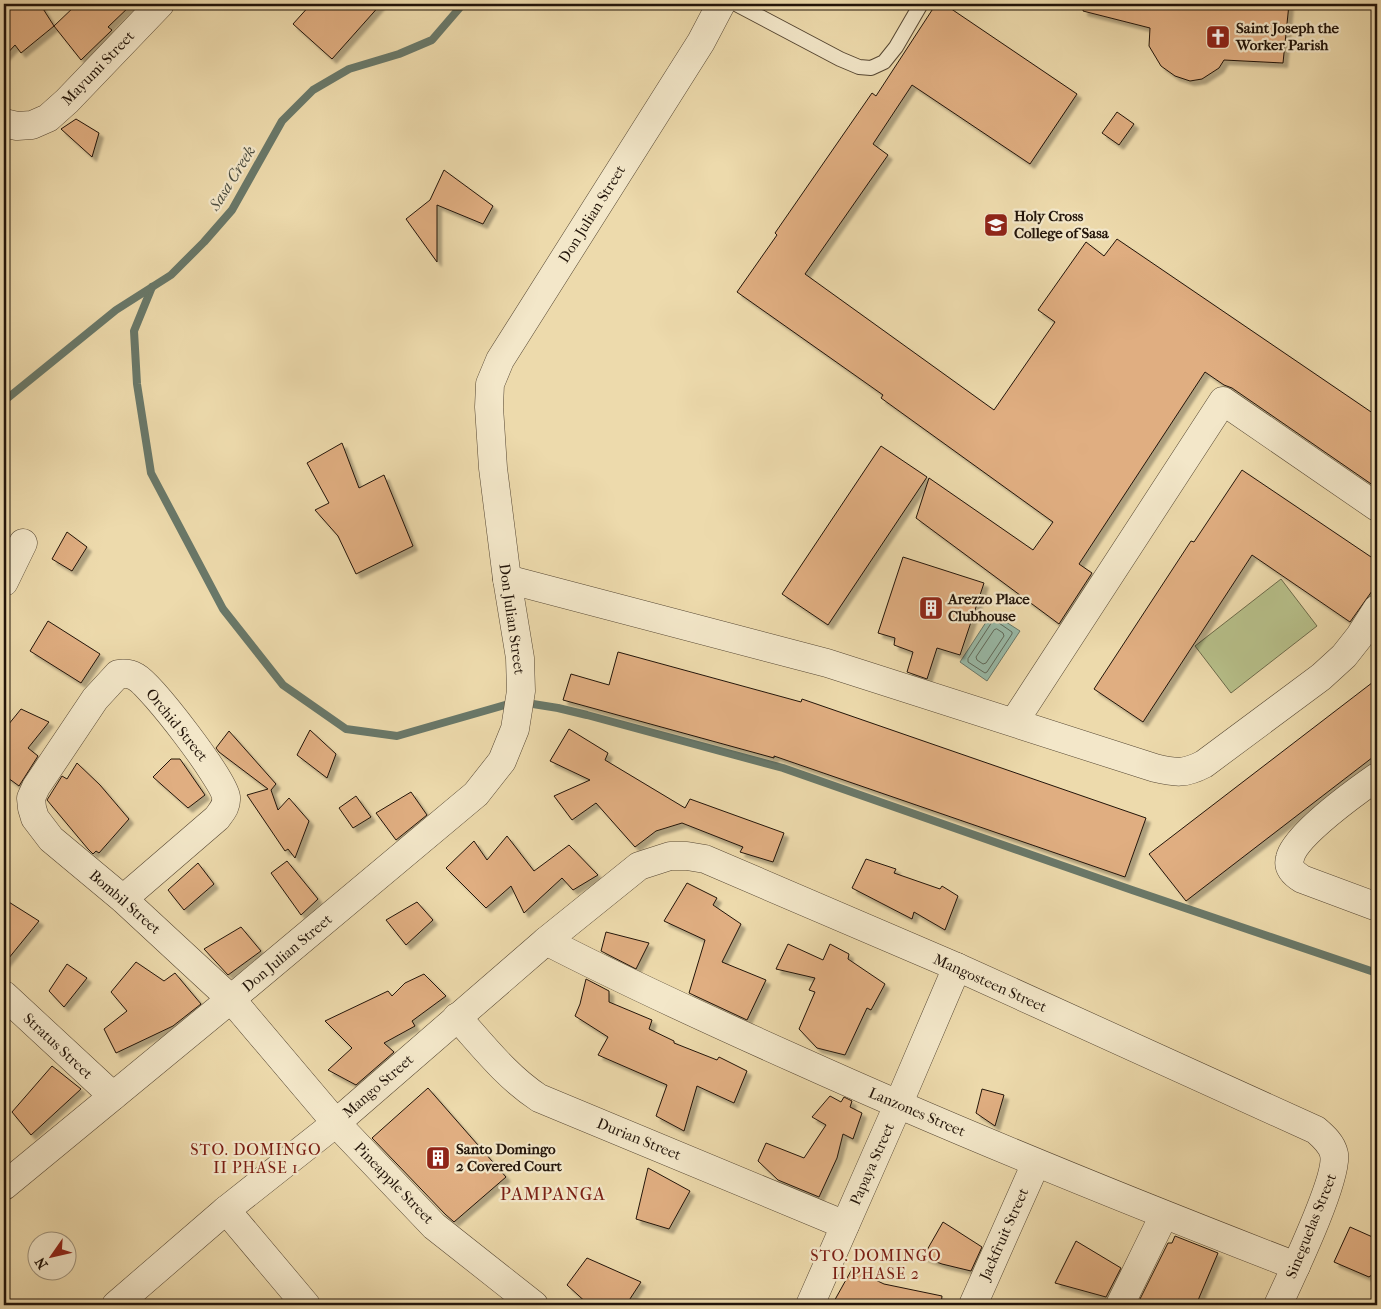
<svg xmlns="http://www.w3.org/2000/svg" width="1381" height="1309" font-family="'IM FELL French Canon',serif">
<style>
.green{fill:#b7c08a;stroke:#6c6a4a}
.water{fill:#99bba9;stroke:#697869}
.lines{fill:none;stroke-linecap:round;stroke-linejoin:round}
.shore{stroke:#5e6859;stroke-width:1}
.stream{stroke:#697869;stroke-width:8}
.building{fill:#e0ae81;stroke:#221409;filter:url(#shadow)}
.lane-casing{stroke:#554632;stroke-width:16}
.street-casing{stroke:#554632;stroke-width:29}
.lane{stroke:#f3e7c9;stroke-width:14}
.street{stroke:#f3e7c9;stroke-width:28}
.labels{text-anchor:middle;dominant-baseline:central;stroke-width:4.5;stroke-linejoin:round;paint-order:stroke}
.poi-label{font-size:15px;font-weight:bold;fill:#221409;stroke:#f3e7c9;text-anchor:start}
.street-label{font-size:15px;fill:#221409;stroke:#f3e7c9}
.water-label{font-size:16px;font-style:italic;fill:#4c4e41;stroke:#f3e7c9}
.neighbourhood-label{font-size:16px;letter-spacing:1px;fill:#7a1f14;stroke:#f3e7c9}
.quarter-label{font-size:18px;letter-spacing:1px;fill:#7a1f14;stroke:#f3e7c9}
</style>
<defs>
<filter id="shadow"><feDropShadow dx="4.5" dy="4.5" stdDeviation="1" flood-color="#0004"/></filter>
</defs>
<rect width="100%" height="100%" fill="#eddaac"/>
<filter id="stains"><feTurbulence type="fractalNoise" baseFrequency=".004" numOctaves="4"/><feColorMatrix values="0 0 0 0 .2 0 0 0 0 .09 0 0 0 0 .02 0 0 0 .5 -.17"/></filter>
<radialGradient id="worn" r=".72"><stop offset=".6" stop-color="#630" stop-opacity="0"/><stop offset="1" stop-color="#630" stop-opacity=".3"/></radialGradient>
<!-- green -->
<polygon class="green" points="1281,579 1317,626 1231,693 1195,646"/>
<!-- water -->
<polygon class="water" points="992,613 1020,631 987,681 960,662"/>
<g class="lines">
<!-- shore -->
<g class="shore">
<polygon points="993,621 996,621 1012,632 1012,634 987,672 985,673 968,662 968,659"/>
<polygon points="997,629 1003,633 1004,636 986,663 983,664 977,660 976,657 994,630"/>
</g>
<!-- stream -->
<g class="stream">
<polyline points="152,287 134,331 137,384 151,473 223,609 283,685 346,729 397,736 505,705"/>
<polyline points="4,401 116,310 171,275 204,242 232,210 282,121 313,90 349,69 399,54 432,40 463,4"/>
<polyline points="533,704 558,708 587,715 783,768 1132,890 1377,973"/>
</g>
</g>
<!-- building -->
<g class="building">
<polygon points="4,4 40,4 54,26 21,53 15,45 4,57"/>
<polygon points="77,4 132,4 108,27 112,30 81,60 54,26"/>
<polygon points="311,4 381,4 332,59 293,24"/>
<polygon points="936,4 944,4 1077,94 1030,164 912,85 873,144 888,155 805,274 994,410 1055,322 1038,310 1086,242 1104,256 1117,239 1377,416 1377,488 1232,388 1224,385 1205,372 1079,564 1092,573 1059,624 916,518 929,478 1033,550 1053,522 881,398 883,395 737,292 777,235 775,233 872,93 876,96"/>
<polygon points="1084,4 1289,4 1283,63 1224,60 1219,68 1202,79 1190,81 1175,76 1161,66 1149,46 1150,28 1083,11"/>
<polygon points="1117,112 1134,124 1119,145 1102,133"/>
<polygon points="76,119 99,133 92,157 61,129"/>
<polygon points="444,170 493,206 483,224 437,205 437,262 406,219 430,200"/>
<polygon points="342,443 359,488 384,475 413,546 356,574 338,536 315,510 329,503 307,463"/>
<polygon points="881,446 927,477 828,625 782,594"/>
<polygon points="1242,470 1377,561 1377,584 1350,622 1252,555 1143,722 1094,689 1191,541 1194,542"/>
<polygon points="67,532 87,547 72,571 52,559"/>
<polygon points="903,557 984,583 960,655 937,648 927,679 907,672 913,652 894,645 895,638 878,633"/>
<polygon points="48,621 100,654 81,683 30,651"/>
<polygon points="618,652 801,702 802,699 1146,818 1125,877 774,756 774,758 563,700 571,674 609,685"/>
<polygon points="1377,679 1377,754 1186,901 1149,854"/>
<polygon points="21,709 49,722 28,748 38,756 19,786 4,775 4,730"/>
<polygon points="569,729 608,753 605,760 685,808 690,799 784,833 773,862 740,852 743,847 682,823 656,831 635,847 596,803 572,820 554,796 590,780 550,761"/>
<polygon points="310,730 336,754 327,778 297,755"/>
<polygon points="229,731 276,784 271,790 278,810 289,798 309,821 295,858 288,849 285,851 247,795 268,789 219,752 216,748"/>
<polygon points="171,759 180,759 205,795 188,808 153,777"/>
<polygon points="77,763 100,785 129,819 99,853 96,851 93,854 88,849 47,800 62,776 67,779"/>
<polygon points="411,792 427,815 396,840 376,813"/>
<polygon points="356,796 371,817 353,828 339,808"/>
<polygon points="507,836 534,871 569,845 598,875 573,890 562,878 524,913 511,886 486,908 446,868 474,841 487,860"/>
<polygon points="866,859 896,869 894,873 940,889 942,886 958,896 945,930 914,912 912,919 852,888"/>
<polygon points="287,861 318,899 301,915 271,873"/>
<polygon points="198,863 214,884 184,910 168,890"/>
<polygon points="687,883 717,898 713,905 741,924 722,962 766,980 747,1020 689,993 705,940 664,921"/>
<polygon points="4,899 39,921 4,964"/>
<polygon points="417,902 433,920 406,945 386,920"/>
<polygon points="241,927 261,951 228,975 204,949"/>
<polygon points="606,932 649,943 636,969 601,951"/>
<polygon points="788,944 823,960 830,944 849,954 848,959 885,984 871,1010 867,1008 845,1055 817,1048 799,1029 815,992 809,990 815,978 776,969"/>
<polygon points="136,962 164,981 175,973 201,1004 173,1026 116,1053 104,1029 127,1011 111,992"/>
<polygon points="67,964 87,978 64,1007 49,991"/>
<polygon points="424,974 446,996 412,1021 415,1026 384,1043 394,1052 356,1085 328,1070 352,1048 325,1021 388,991 392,996 405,983"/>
<polygon points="586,979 609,991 609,1002 652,1020 649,1029 674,1041 674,1043 717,1060 719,1057 747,1071 734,1103 697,1086 684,1131 656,1116 667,1085 598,1055 608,1037 575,1016 580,1004"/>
<polygon points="52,1066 81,1089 31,1135 12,1112"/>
<polygon points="428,1088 506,1177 454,1222 445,1214 372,1138"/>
<polygon points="982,1089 1004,1095 995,1126 976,1113"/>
<polygon points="830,1096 841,1102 844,1097 852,1101 850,1107 862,1113 853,1139 843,1134 837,1158 819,1197 778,1180 758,1161 766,1143 804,1158 826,1125 812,1117"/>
<polygon points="648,1168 690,1191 669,1229 636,1219"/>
<polygon points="943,1222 982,1247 971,1271 942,1264 923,1257"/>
<polygon points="1350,1227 1377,1239 1377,1271 1369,1277 1334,1262"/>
<polygon points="1175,1236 1218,1253 1196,1305 1137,1305 1168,1243 1172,1243"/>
<polygon points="1076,1241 1121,1268 1106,1297 1055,1283"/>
<polygon points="587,1258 641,1282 626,1305 589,1305 567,1285"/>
<polygon points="852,1269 884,1284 942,1296 941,1305 832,1305"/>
</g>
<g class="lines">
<defs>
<polyline id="lane" points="736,4 840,59 859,67 871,68 884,62 896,47 921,4"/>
<g id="street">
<polyline points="4,123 17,126 32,125 48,118 67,101 160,4"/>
<path d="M 507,579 L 827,663 L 1155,768 C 1176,773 1185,774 1204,764 L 1321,677 L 1344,656 L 1359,637 L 1377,609"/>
<polyline points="4,582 23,543"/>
<polyline points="1014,722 1223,401 1377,507"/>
<path d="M 1377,777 C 1357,791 1295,835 1290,858 C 1287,868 1294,874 1302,879 L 1377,907"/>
<path d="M 123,899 L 217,818 C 222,811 227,806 226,797 C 224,780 152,686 136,677 C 131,674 125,673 118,674 L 95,699 L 36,787 L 31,798 L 32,808 L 35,818 L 51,839 L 123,899 L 231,999 L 336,1123 L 434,1226 L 534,1305"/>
<path d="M 546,941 C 629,984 713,1022 798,1060 C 962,1134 1128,1201 1296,1266"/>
<polyline points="4,995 113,1096"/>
<path d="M 457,1017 C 483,1046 507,1077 539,1098 L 845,1225"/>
<polyline points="4,1186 231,999 476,794 502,761 515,729 521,691 520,658 507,579 493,468 489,407 490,384 500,360 701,42 721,4"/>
<polyline points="226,1210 306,1305"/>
<path d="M 116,1305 L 226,1210 L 336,1123 L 546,941 L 639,866 L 670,856 L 687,856 L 705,859 L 957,967 L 1316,1130 C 1324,1137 1332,1144 1334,1154 C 1339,1177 1290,1279 1278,1305"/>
<polyline points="810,1305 898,1105 957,967"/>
<polyline points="973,1305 1036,1163"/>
<polyline points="1120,1305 1164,1215"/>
</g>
</defs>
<!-- lane casing -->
<use href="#lane" class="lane-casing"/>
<!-- street casing -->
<use href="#street" class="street-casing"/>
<!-- lane -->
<use href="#lane" class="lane"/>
<!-- street -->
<use href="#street" class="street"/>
</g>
<!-- icons -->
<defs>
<symbol id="church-square" viewBox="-11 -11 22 22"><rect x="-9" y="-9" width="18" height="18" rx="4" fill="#8f2418" stroke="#f3e7c9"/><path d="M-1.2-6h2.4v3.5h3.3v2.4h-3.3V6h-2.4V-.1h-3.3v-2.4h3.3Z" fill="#fff"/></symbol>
<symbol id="university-square" viewBox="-11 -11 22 22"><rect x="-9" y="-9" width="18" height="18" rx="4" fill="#8f2418" stroke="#f3e7c9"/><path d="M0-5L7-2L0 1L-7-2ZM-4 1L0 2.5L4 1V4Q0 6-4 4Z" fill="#fff"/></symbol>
<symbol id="building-square" viewBox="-11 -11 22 22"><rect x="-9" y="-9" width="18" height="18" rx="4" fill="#8f2418" stroke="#f3e7c9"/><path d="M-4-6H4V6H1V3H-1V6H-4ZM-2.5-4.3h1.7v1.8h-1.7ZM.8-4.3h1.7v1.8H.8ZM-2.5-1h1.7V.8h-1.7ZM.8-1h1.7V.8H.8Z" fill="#fff"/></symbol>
</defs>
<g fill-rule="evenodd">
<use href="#church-square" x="1204" y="23" width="28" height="28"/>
<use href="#university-square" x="982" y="211" width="28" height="28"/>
<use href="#building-square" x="917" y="594" width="28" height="28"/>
<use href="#building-square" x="424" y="1144" width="28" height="28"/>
</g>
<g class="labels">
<!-- poi labels -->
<g class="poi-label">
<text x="1236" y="28">Saint Joseph the<tspan x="1236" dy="17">Worker Parish</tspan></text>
<text x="1014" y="216">Holy Cross<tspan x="1014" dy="17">College of Sasa</tspan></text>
<text x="948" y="599">Arezzo Place<tspan x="948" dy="17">Clubhouse</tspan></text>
<text x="456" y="1149">Santo Domingo<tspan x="456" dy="17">2 Covered Court</tspan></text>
</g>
<!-- street labels -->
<g class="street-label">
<text transform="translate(98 68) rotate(-46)">Mayumi Street</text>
<text transform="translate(592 214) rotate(-58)">Don Julian Street</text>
<text transform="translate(512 619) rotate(82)">Don Julian Street</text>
<text transform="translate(177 725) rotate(51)">Orchid Street</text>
<text transform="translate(125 902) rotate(41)">Bombil Street</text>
<text transform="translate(287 953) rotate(-40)">Don Julian Street</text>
<text transform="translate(990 983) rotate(24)">Mangosteen Street</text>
<text transform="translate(58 1046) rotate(43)">Stratus Street</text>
<text transform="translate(378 1086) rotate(-41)">Mango Street</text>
<text transform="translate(917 1112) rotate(23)">Lanzones Street</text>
<text transform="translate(639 1139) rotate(22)">Durian Street</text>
<text transform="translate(872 1164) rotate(-66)">Papaya Street</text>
<text transform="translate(394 1183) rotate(46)">Pineapple Street</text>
<text transform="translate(1311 1226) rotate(-68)">Sineguelas Street</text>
<text transform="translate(1004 1234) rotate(-66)">Jackfruit Street</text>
</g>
<!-- water labels -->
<g class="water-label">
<text transform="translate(232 178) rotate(-58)">Sasa Creek</text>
</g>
<!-- neighbourhood labels -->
<g class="neighbourhood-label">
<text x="256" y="1149">STO. DOMINGO<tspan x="256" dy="18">II PHASE 1</tspan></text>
<text x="876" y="1255">STO. DOMINGO<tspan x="876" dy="18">II PHASE 2</tspan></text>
</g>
<!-- quarter labels -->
<g class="quarter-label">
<text x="553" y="1194">PAMPANGA</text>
</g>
</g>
<!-- margin -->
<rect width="1381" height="1309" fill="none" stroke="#eddaac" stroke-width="20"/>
<rect x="5" y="5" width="1371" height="1299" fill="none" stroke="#221409" stroke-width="2.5"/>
<rect x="10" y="10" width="1361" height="1289" fill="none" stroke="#221409"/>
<!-- north arrow -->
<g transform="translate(52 1256) rotate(236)"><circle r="24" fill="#f3e7c9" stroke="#9f937c"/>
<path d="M0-4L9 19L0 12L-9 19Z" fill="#8f2418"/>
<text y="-8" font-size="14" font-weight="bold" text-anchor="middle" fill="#221409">N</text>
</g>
<rect width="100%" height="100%" filter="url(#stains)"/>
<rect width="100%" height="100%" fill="url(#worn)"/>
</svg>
